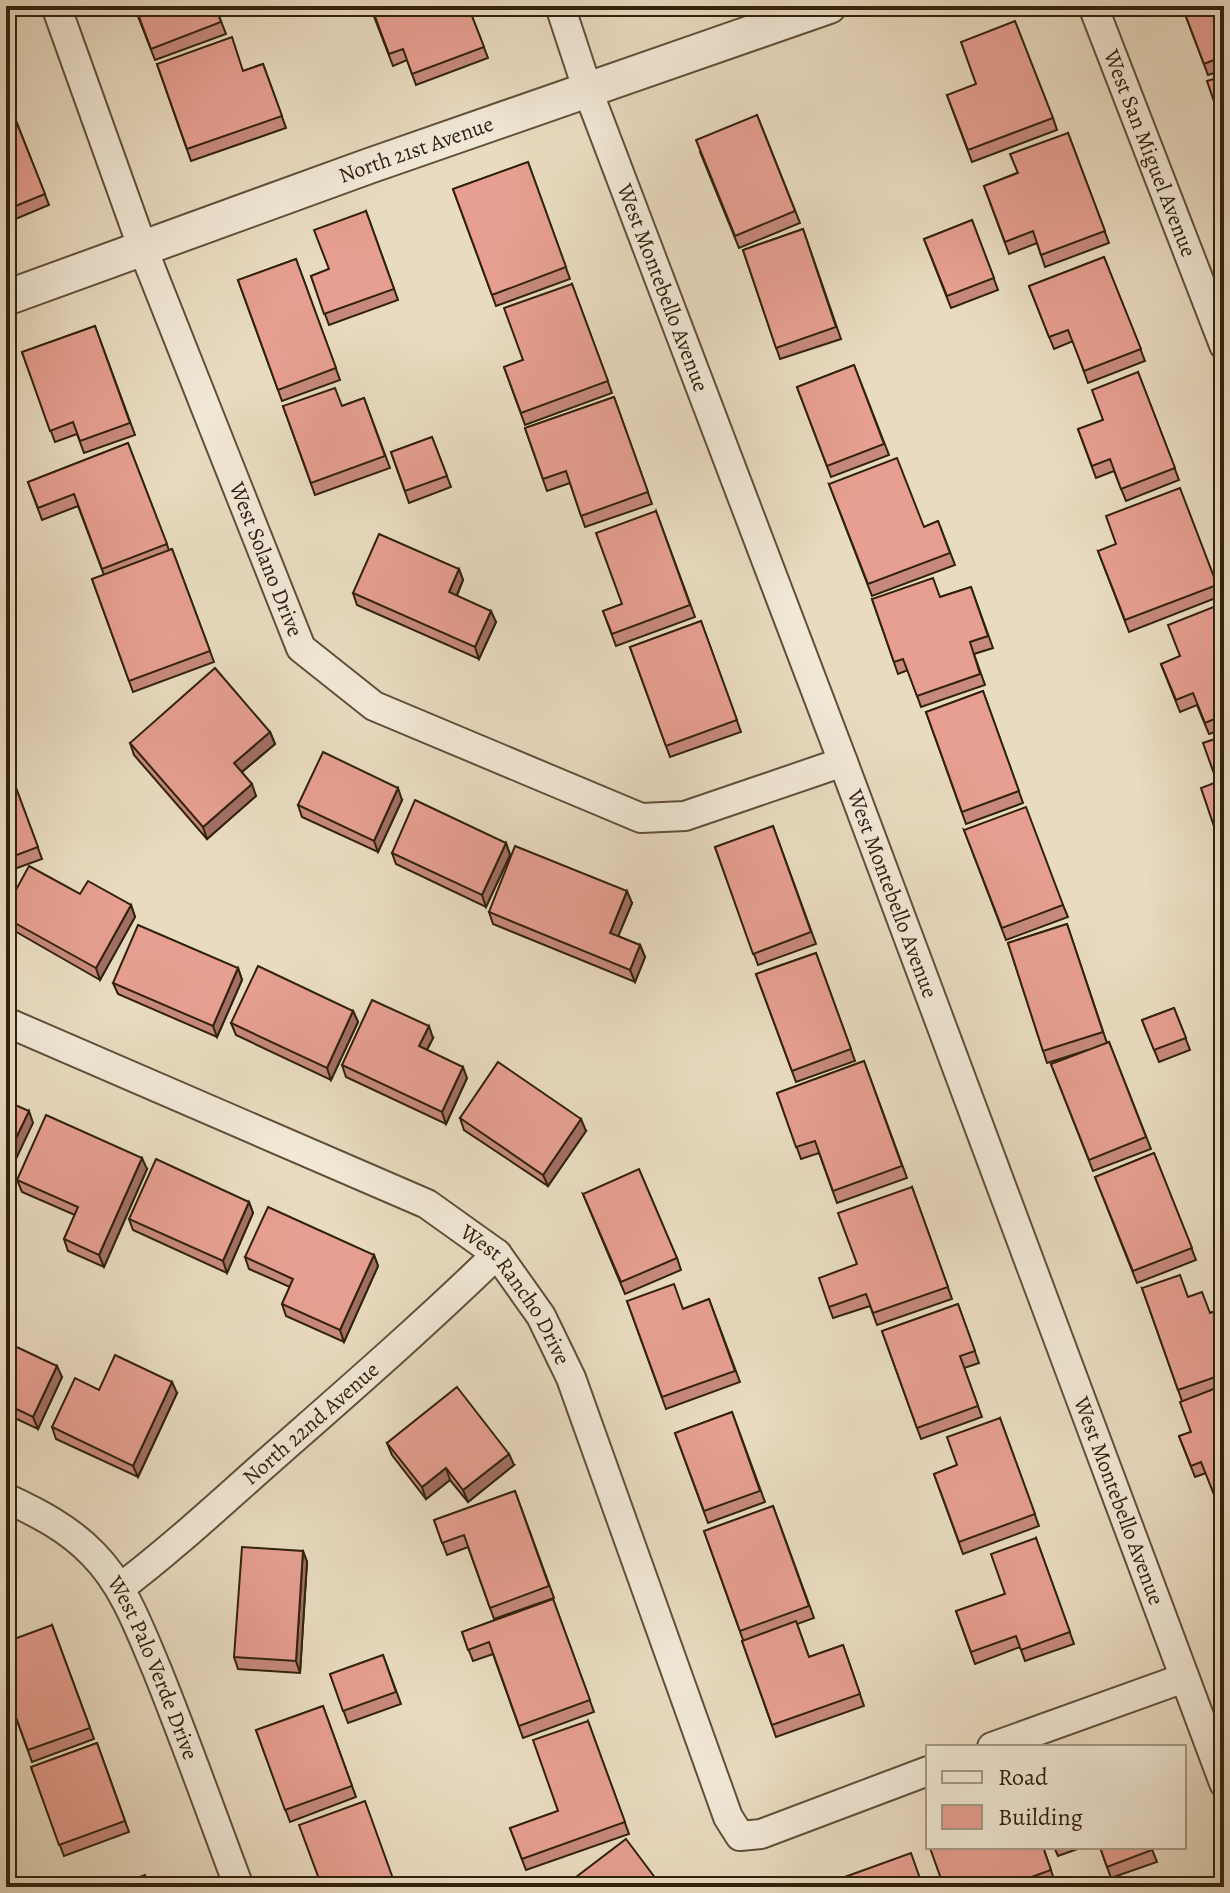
<svg xmlns="http://www.w3.org/2000/svg" width="1230" height="1893" font-family="Alegreya,serif">
<style>
.lines{fill:none;stroke-linecap:round;stroke-linejoin:round}
.minor-casing{stroke:#60503a;stroke-width:32}
.tertiary-casing{stroke:#60503a;stroke-width:38}
.minor{stroke:#f1e8d6;stroke-width:28}
.tertiary{stroke:#f1e8d6;stroke-width:34}
.wall{fill:#c6897c;stroke:#32220d;stroke-width:2}
.shaded-wall{fill:#a16f65;stroke:#32220d;stroke-width:2}
.building{fill:#e69f90;stroke:#32220d;stroke-width:2}
.labels{text-anchor:middle;dominant-baseline:central;stroke-width:8;stroke-linejoin:round;paint-order:stroke}
.street-label{font-size:22px;fill:#32220d;stroke:#f1e8d6}
</style>
<rect width="100%" height="100%" fill="#e9dbc0"/>
<filter id="stains"><feTurbulence type="fractalNoise" baseFrequency=".0025" numOctaves="4"/><feColorMatrix values="0 0 0 0 .2 0 0 0 0 .09 0 0 0 0 .02 0 0 0 .5 -.17"/></filter>
<radialGradient id="worn" r=".72"><stop offset=".6" stop-color="#630" stop-opacity="0"/><stop offset="1" stop-color="#630" stop-opacity=".3"/></radialGradient>
<g class="lines">
<defs>
<g id="minor">
<path id="s1" d="M 56,6 L 143,249 L 301,648 L 374,706 L 641,818 L 685,816 L 843,762"/>
<path id="s2" d="M 560,6 L 588,91 L 843,762 L 1224,1783"/>
<path id="s3" d="M 1093,6 L 1224,345"/>
<path id="s4" d="M 6,1022 L 427,1204 L 497,1254 L 541,1316 L 571,1378 L 728,1817 L 740,1836 L 761,1834 L 928,1771"/>
<path id="s5" d="M 6,1498 C 38,1513 68,1528 93,1554 C 124,1585 140,1630 157,1670 C 186,1742 212,1815 239,1887"/>
<path id="s6" d="M 120,1588 C 173,1548 222,1502 272,1458 C 348,1391 424,1325 497,1254"/>
<polyline points="992,1747 1184,1678"/>
</g>
<g id="tertiary">
<path id="s7" d="M 6,298 L 369,166 L 829,6"/>
</g>
</defs>
<!-- minor casing -->
<use href="#minor" class="minor-casing"/>
<!-- tertiary casing -->
<use href="#tertiary" class="tertiary-casing"/>
<!-- minor -->
<use href="#minor" class="minor"/>
<!-- tertiary -->
<use href="#tertiary" class="tertiary"/>
</g>
<!-- wall -->
<g class="wall">
<polygon points="134,6 215,6 226,34 155,60"/>
<polygon points="370,6 468,6 488,58 416,85 407,60 393,66"/>
<polygon points="1182,6 1224,6 1224,70 1208,75"/>
<polygon points="157,64 243,71 263,64 286,128 191,161"/>
<polygon points="6,95 49,205 6,223"/>
<polygon points="947,95 1053,118 1057,130 972,162"/>
<polygon points="757,115 800,223 739,248 700,152"/>
<polygon points="1068,133 1109,243 1045,267 1037,243 1009,254 984,186 1017,173"/>
<polygon points="528,162 570,279 496,306 453,189"/>
<polygon points="366,211 398,300 329,325 311,276 329,269"/>
<polygon points="972,220 998,290 951,308 924,239"/>
<polygon points="803,229 841,339 780,359 743,250"/>
<polygon points="1104,257 1145,361 1088,383 1073,341 1054,349 1029,286"/>
<polygon points="296,259 340,380 282,401 238,280"/>
<polygon points="572,284 612,393 525,425 504,367 523,360"/>
<polygon points="95,326 135,435 84,453 77,434 55,442 22,352"/>
<polygon points="854,365 889,455 831,477 797,387"/>
<polygon points="1138,372 1179,480 1126,501 1114,471 1096,478 1078,429 1103,420"/>
<polygon points="614,397 652,504 585,527 570,483 547,491 525,428"/>
<polygon points="364,398 390,468 315,495 283,406 342,406"/>
<polygon points="432,437 451,487 409,503 391,452"/>
<polygon points="128,443 169,550 172,549 214,662 133,692 92,579 104,575 78,506 42,520 28,482"/>
<polygon points="829,484 924,527 938,521 955,565 872,596"/>
<polygon points="656,511 695,617 616,646 603,611 622,604"/>
<polygon points="1098,551 1217,585 1221,596 1129,632"/>
<polygon points="459,569 463,580 457,596 496,622 479,659 357,605 353,593"/>
<polygon points="971,587 993,648 974,654 985,685 921,707 908,670 898,674 872,599 940,597"/>
<polygon points="701,621 741,732 670,757 630,647"/>
<polygon points="1224,626 1224,729 1209,734 1197,705 1180,712 1161,664 1180,657"/>
<polygon points="983,691 1023,803 966,824 926,712"/>
<polygon points="270,732 275,744 242,772 256,796 207,839 134,755 130,743"/>
<polygon points="6,761 42,859 6,872"/>
<polygon points="402,800 378,852 302,817 298,805"/>
<polygon points="773,826 816,944 758,965 715,847"/>
<polygon points="964,830 1063,905 1068,917 1006,940"/>
<polygon points="506,843 510,855 486,907 396,864 392,853"/>
<polygon points="80,894 131,905 135,917 100,980 6,926 6,908"/>
<polygon points="632,903 618,936 640,945 645,957 635,982 493,924 489,912"/>
<polygon points="1067,924 1107,1043 1109,1042 1151,1149 1093,1171 1051,1064 1088,1050 1047,1063 1008,943"/>
<polygon points="816,953 855,1061 796,1082 756,974"/>
<polygon points="238,968 242,980 217,1037 118,994 113,983"/>
<polygon points="1174,1008 1190,1050 1159,1062 1142,1020"/>
<polygon points="353,1011 358,1022 331,1080 236,1035 231,1023"/>
<polygon points="433,1038 427,1050 467,1078 446,1124 346,1077 342,1065"/>
<polygon points="864,1061 907,1178 837,1203 819,1153 801,1159 777,1093"/>
<polygon points="460,1118 586,1131 548,1186 464,1130"/>
<polygon points="1154,1153 1196,1260 1137,1283 1095,1177"/>
<polygon points="147,1169 104,1267 68,1251 64,1239 75,1215 22,1192 17,1180"/>
<polygon points="912,1187 952,1299 877,1325 870,1306 833,1318 829,1307 857,1264"/>
<polygon points="583,1194 677,1258 681,1270 625,1294"/>
<polygon points="249,1202 253,1213 227,1273 133,1230 129,1219"/>
<polygon points="374,1255 378,1266 344,1342 286,1316 282,1304 290,1287 249,1269 245,1257"/>
<polygon points="1142,1288 1210,1313 1224,1308 1223,1518 1206,1473 1195,1477 1179,1436 1191,1432 1182,1401"/>
<polygon points="709,1299 740,1382 666,1409 627,1301 683,1309"/>
<polygon points="958,1304 979,1363 964,1368 982,1417 921,1439 882,1331"/>
<polygon points="6,1342 62,1377 38,1429 6,1414"/>
<polygon points="177,1393 138,1477 56,1439 52,1427"/>
<polygon points="732,1412 765,1502 708,1523 675,1433"/>
<polygon points="1000,1418 1039,1526 963,1554 934,1474 957,1465"/>
<polygon points="387,1443 514,1465 468,1502 450,1480 426,1499 392,1455"/>
<polygon points="515,1491 554,1598 494,1619 468,1547 447,1555 434,1520"/>
<polygon points="773,1506 814,1618 797,1624 809,1657 843,1645 864,1706 776,1737 742,1641 743,1640 704,1531"/>
<polygon points="1036,1538 1074,1644 1025,1661 1020,1647 975,1664 956,1611 1005,1594"/>
<polygon points="303,1551 307,1562 300,1673 238,1669 234,1657"/>
<polygon points="553,1599 594,1712 523,1738 493,1654 473,1661 462,1632"/>
<polygon points="52,1625 94,1739 32,1762 6,1690"/>
<polygon points="383,1655 401,1704 348,1723 330,1674"/>
<polygon points="323,1706 356,1797 290,1822 256,1730"/>
<polygon points="588,1721 629,1834 526,1870 510,1828 558,1811"/>
<polygon points="97,1743 129,1832 64,1856 31,1767"/>
<polygon points="1043,1847 1055,1882 1040,1887 944,1887"/>
<polygon points="1054,1847 1083,1847 1058,1856"/>
<polygon points="1100,1847 1151,1847 1157,1862 1111,1878"/>
</g>
<!-- shaded-wall -->
<g class="shaded-wall">
<polygon points="459,569 463,580 453,604 449,592"/>
<polygon points="491,611 496,622 479,659 475,647"/>
<polygon points="270,732 275,744 238,775 234,763"/>
<polygon points="252,784 256,796 207,839 203,827"/>
<polygon points="398,788 402,800 378,852 374,841"/>
<polygon points="506,843 510,855 486,907 482,895"/>
<polygon points="627,891 632,903 615,944 610,933"/>
<polygon points="131,905 135,917 100,980 96,968"/>
<polygon points="640,945 645,957 635,982 630,970"/>
<polygon points="238,968 242,980 217,1037 213,1026"/>
<polygon points="353,1011 358,1022 331,1080 327,1068"/>
<polygon points="429,1026 433,1038 423,1057 419,1046"/>
<polygon points="463,1067 467,1078 446,1124 442,1112"/>
<polygon points="29,1111 33,1123 6,1180 6,1159"/>
<polygon points="581,1119 586,1131 548,1186 543,1175"/>
<polygon points="142,1158 147,1169 104,1267 99,1255"/>
<polygon points="249,1202 253,1213 227,1273 223,1261"/>
<polygon points="374,1255 378,1266 344,1342 340,1330"/>
<polygon points="57,1366 62,1377 38,1429 33,1417"/>
<polygon points="172,1382 177,1393 138,1477 133,1466"/>
<polygon points="509,1454 514,1465 468,1502 463,1490"/>
<polygon points="446,1468 450,1480 426,1499 422,1487"/>
<polygon points="303,1551 307,1562 300,1673 296,1661"/>
<polygon points="11,1576 16,1588 6,1614 6,1591"/>
</g>
<!-- building -->
<g class="building">
<polygon points="135,6 215,6 221,22 151,49"/>
<polygon points="371,6 468,6 484,47 412,74 403,49 389,54"/>
<polygon points="1182,6 1224,6 1224,56 1204,64"/>
<polygon points="1015,21 1053,118 968,150 947,95 976,84 961,42"/>
<polygon points="232,37 243,71 263,64 282,116 187,149 157,64"/>
<polygon points="1224,76 1224,131 1207,81"/>
<polygon points="10,106 45,194 6,210 6,108"/>
<polygon points="757,115 795,211 735,236 696,140"/>
<polygon points="1068,133 1105,231 1041,255 1033,231 1005,242 984,186 1018,173 1010,154"/>
<polygon points="528,162 566,267 492,295 453,189"/>
<polygon points="366,211 394,289 324,314 311,276 329,269 314,230"/>
<polygon points="972,220 994,278 947,296 924,239"/>
<polygon points="803,229 836,327 776,348 743,250"/>
<polygon points="1104,257 1141,349 1084,371 1068,330 1049,337 1029,286"/>
<polygon points="296,259 336,368 278,390 238,280"/>
<polygon points="572,284 608,381 521,413 504,367 523,360 504,308"/>
<polygon points="95,326 130,423 80,441 73,422 50,431 22,352"/>
<polygon points="854,365 884,444 827,466 797,387"/>
<polygon points="1138,372 1175,468 1121,489 1110,459 1092,466 1078,429 1103,420 1092,390"/>
<polygon points="335,388 342,406 364,398 385,456 311,483 283,406"/>
<polygon points="614,397 648,492 581,516 566,471 543,479 525,428"/>
<polygon points="432,437 447,476 405,491 391,452"/>
<polygon points="128,443 167,544 102,569 74,494 38,508 28,482"/>
<polygon points="897,458 924,527 938,521 950,553 868,584 829,484"/>
<polygon points="1180,488 1217,585 1125,620 1098,551 1116,544 1106,516"/>
<polygon points="656,511 690,605 612,634 603,611 622,604 596,533"/>
<polygon points="379,534 459,569 449,592 491,611 475,647 353,593"/>
<polygon points="172,549 210,651 129,681 92,579"/>
<polygon points="933,578 940,597 971,587 988,636 970,642 980,674 917,696 903,659 894,662 872,599"/>
<polygon points="1216,606 1224,626 1224,715 1205,723 1193,693 1176,700 1161,664 1180,656 1168,625"/>
<polygon points="701,621 737,720 666,746 630,647"/>
<polygon points="215,668 270,732 234,763 252,784 203,827 130,743"/>
<polygon points="983,691 1019,791 962,812 926,712"/>
<polygon points="1224,736 1224,846 1221,847 1201,788 1217,782 1203,743"/>
<polygon points="323,752 398,788 374,841 298,805"/>
<polygon points="6,761 38,847 6,859"/>
<polygon points="415,800 506,843 482,895 392,853"/>
<polygon points="1026,807 1063,905 1002,928 964,830"/>
<polygon points="773,826 811,932 753,954 715,847"/>
<polygon points="515,846 627,891 610,933 640,945 630,970 489,912"/>
<polygon points="29,866 80,894 88,881 131,905 96,968 6,918 6,908"/>
<polygon points="1067,924 1103,1032 1043,1051 1008,943"/>
<polygon points="138,925 238,968 213,1026 113,983"/>
<polygon points="816,953 851,1049 792,1071 756,974"/>
<polygon points="258,966 353,1011 327,1068 231,1023"/>
<polygon points="372,1000 429,1026 419,1046 463,1067 442,1112 342,1065"/>
<polygon points="1174,1008 1186,1038 1154,1050 1142,1020"/>
<polygon points="1109,1042 1146,1137 1089,1160 1051,1064"/>
<polygon points="864,1061 902,1166 833,1191 815,1141 796,1147 777,1093"/>
<polygon points="498,1062 581,1119 543,1175 460,1118"/>
<polygon points="6,1101 29,1111 6,1159"/>
<polygon points="46,1115 142,1158 99,1255 64,1239 78,1207 17,1180"/>
<polygon points="1154,1153 1192,1248 1133,1271 1095,1177"/>
<polygon points="156,1159 249,1202 223,1261 129,1219"/>
<polygon points="639,1169 677,1258 621,1282 583,1194"/>
<polygon points="912,1187 948,1287 873,1313 866,1294 829,1307 819,1278 857,1264 838,1213"/>
<polygon points="268,1207 374,1255 340,1330 282,1304 293,1279 245,1257"/>
<polygon points="1180,1275 1188,1297 1202,1292 1210,1313 1224,1308 1224,1374 1178,1390 1142,1288"/>
<polygon points="674,1284 683,1309 709,1299 735,1371 662,1397 627,1301"/>
<polygon points="958,1304 975,1351 960,1356 978,1406 917,1428 882,1331"/>
<polygon points="6,1342 57,1366 33,1417 6,1404"/>
<polygon points="115,1355 172,1382 133,1466 52,1427 75,1378 99,1390"/>
<polygon points="1224,1385 1224,1505 1219,1507 1201,1462 1191,1466 1179,1436 1191,1432 1180,1402"/>
<polygon points="457,1387 509,1454 463,1490 446,1468 422,1487 387,1443"/>
<polygon points="732,1412 760,1491 704,1511 675,1433"/>
<polygon points="1000,1418 1035,1514 959,1542 934,1474 957,1465 947,1437"/>
<polygon points="515,1491 549,1586 490,1608 464,1535 442,1543 434,1520"/>
<polygon points="773,1506 809,1606 740,1631 704,1531"/>
<polygon points="1036,1538 1070,1632 1021,1650 1016,1636 971,1652 956,1611 1005,1594 991,1554"/>
<polygon points="242,1547 303,1551 296,1661 234,1657"/>
<polygon points="6,1574 11,1576 6,1591"/>
<polygon points="553,1599 590,1700 519,1726 489,1642 468,1650 462,1632"/>
<polygon points="796,1621 809,1657 843,1645 860,1694 772,1725 742,1641"/>
<polygon points="52,1625 90,1728 28,1750 6,1690 6,1642"/>
<polygon points="383,1655 396,1692 343,1711 330,1674"/>
<polygon points="323,1706 352,1786 285,1810 256,1730"/>
<polygon points="588,1721 625,1822 522,1859 510,1828 558,1811 533,1740"/>
<polygon points="97,1743 125,1821 59,1845 31,1767"/>
<polygon points="365,1801 396,1887 322,1887 299,1825"/>
<polygon points="626,1839 662,1887 563,1887"/>
<polygon points="932,1847 1043,1847 1051,1870 1004,1887 974,1887 973,1882 960,1887 944,1887 930,1848"/>
<polygon points="1100,1847 1151,1847 1152,1850 1107,1867"/>
<polygon points="911,1853 923,1887 817,1887"/>
<polygon points="145,1875 149,1887 112,1887"/>
</g>
<g class="labels">
<!-- street labels -->
<g class="street-label">
<text stroke="none"><textPath href="#s7" startOffset="436">North 21st Avenue</textPath></text>
<text stroke="none"><textPath href="#s3" startOffset="158">West San Miguel Avenue</textPath></text>
<text stroke="none"><textPath href="#s2" startOffset="300">West Montebello Avenue</textPath></text>
<text stroke="none"><textPath href="#s1" startOffset="592">West Solano Drive</textPath></text>
<text stroke="none"><textPath href="#s2" startOffset="948">West Montebello Avenue</textPath></text>
<text stroke="none"><textPath href="#s4" startOffset="588">West Rancho Drive</textPath></text>
<text stroke="none"><textPath href="#s6" startOffset="252">North 22nd Avenue</textPath></text>
<text stroke="none"><textPath href="#s2" startOffset="1596">West Montebello Avenue</textPath></text>
<text stroke="none"><textPath href="#s5" startOffset="234">West Palo Verde Drive</textPath></text>
</g>
</g>
<!-- margin -->
<rect width="1230" height="1893" fill="none" stroke="#e9dbc0" stroke-width="32"/>
<rect x="8" y="8" width="1214" height="1877" fill="none" stroke="#32220d" stroke-width="4"/>
<rect x="16" y="16" width="1198" height="1861" fill="none" stroke="#32220d" stroke-width="2"/>
<!-- legend -->
<rect x="926" y="1745" width="260" height="104" fill="#f1e8d6" stroke="#a59986" stroke-width="2"/>
<rect x="942" y="1771" width="40" height="12" fill="#f1e8d6" stroke="#a59986" stroke-width="2"/>
<text x="998" y="1785" font-size="24" fill="#32220d">Road</text>
<rect x="942" y="1805" width="40" height="24" fill="#e69f90" stroke="#a59986" stroke-width="2"/>
<text x="998" y="1825" font-size="24" fill="#32220d">Building</text>
<rect width="100%" height="100%" filter="url(#stains)"/>
<rect width="100%" height="100%" fill="url(#worn)"/>
</svg>
